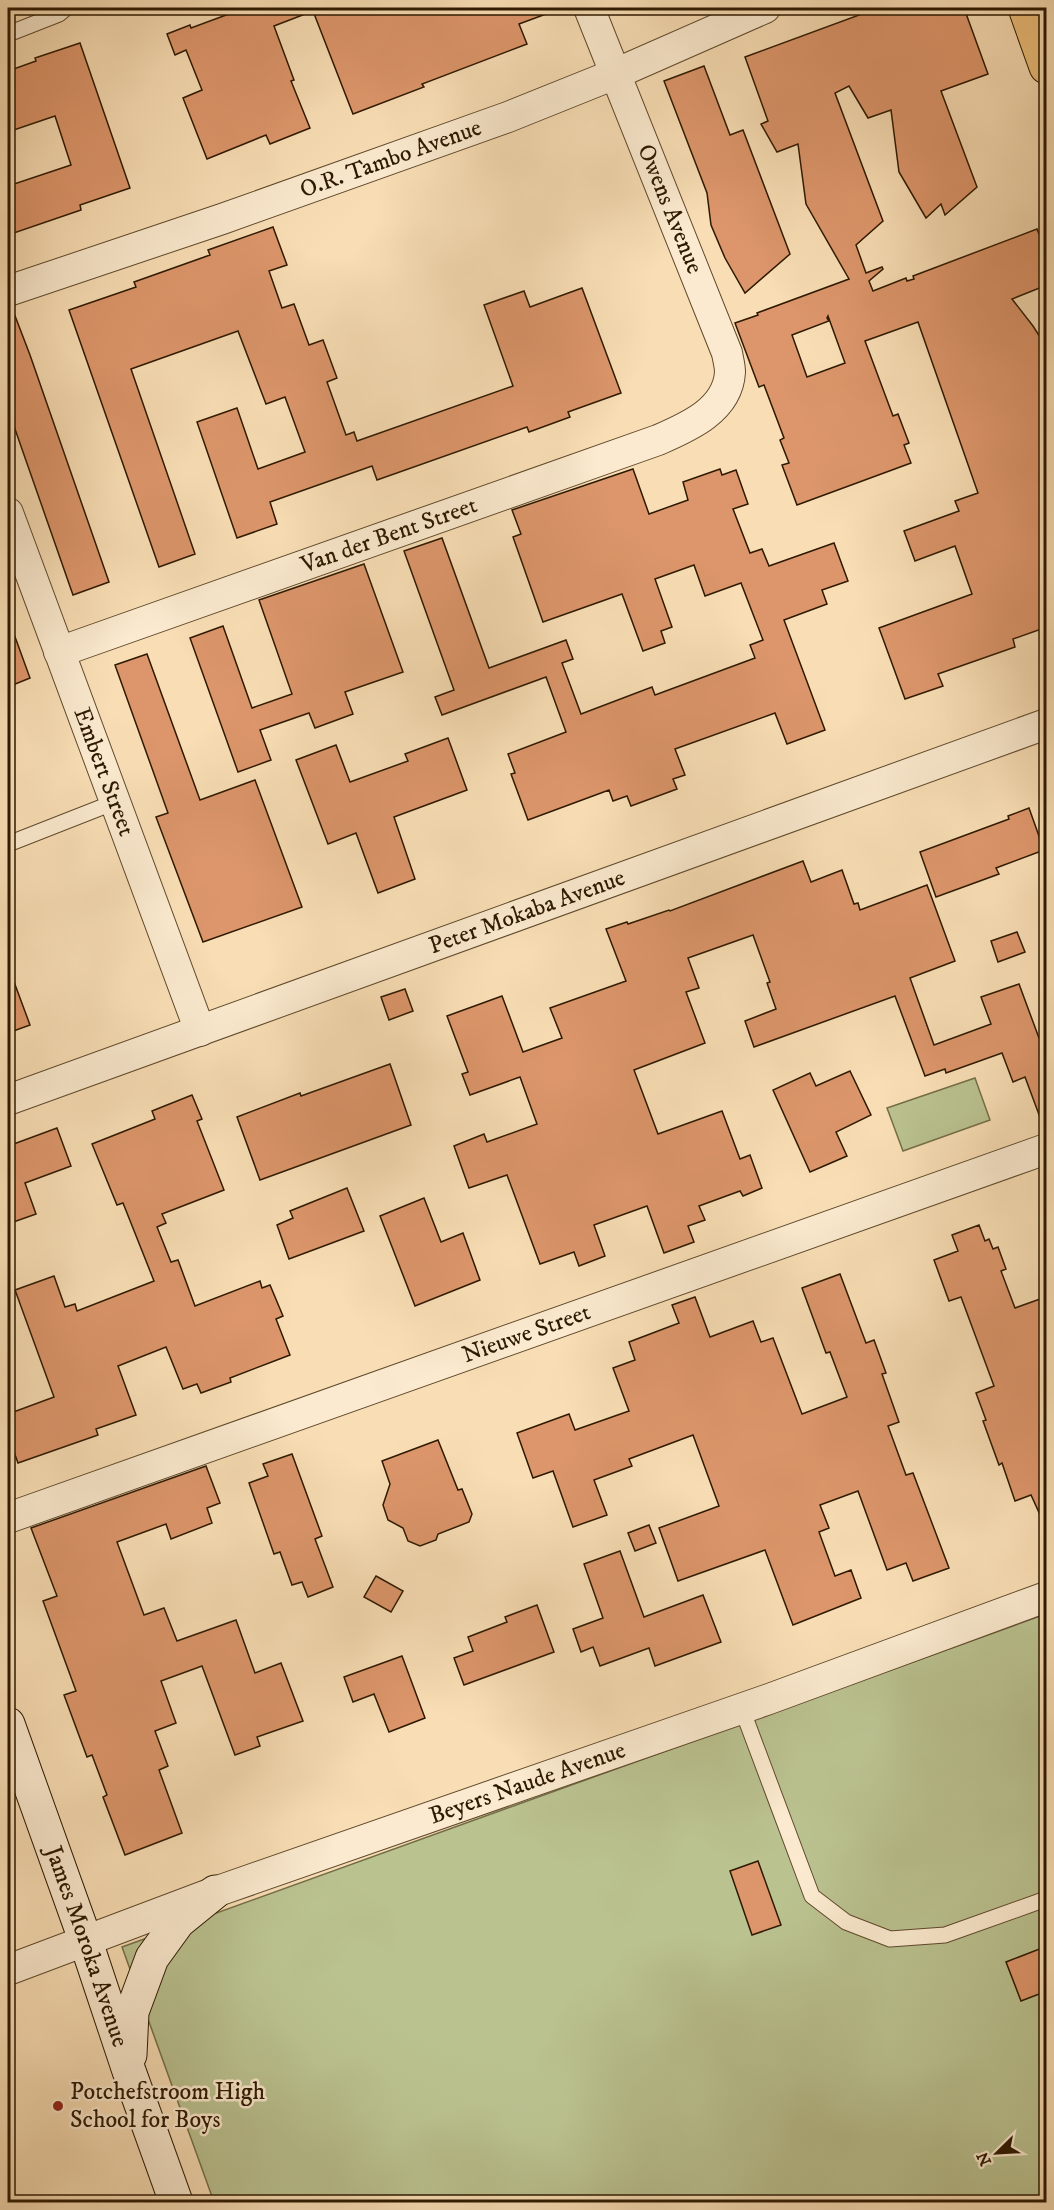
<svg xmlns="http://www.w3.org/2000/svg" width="1054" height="2210" font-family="'IM FELL DW Pica',serif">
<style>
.green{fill:#bac290;stroke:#746e48;stroke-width:1.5}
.building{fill:#dd966b;stroke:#2d1900;stroke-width:1.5;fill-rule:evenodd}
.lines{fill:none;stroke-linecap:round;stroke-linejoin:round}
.lane-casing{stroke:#604a2d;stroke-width:17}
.street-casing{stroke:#604a2d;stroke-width:32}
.secondary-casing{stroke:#2d1900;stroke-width:35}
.highway-casing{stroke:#2d1900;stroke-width:35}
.lane{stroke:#fbeacf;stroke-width:15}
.street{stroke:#fbeacf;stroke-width:30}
.secondary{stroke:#fbeacf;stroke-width:33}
.highway{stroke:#ecbf7a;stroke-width:33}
.poi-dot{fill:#8f2418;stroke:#fbeacf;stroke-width:2}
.labels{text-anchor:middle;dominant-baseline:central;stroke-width:5;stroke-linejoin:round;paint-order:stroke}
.street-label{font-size:24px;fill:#2d1900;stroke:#fbeacf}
.poi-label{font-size:24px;fill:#2d1900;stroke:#fbeacf;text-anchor:start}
</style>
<rect width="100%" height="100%" fill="#f9deb5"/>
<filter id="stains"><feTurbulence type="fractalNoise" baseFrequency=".00333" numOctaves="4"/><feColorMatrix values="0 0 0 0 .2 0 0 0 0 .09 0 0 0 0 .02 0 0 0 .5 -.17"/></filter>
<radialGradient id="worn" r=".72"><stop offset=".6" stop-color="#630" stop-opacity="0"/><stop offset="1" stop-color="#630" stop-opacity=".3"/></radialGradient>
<!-- green -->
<g class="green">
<polygon points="975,1078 990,1120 903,1151 887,1108"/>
<polygon points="1046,1614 1046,2202 214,2202 122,1947"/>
</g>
<!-- building -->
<g class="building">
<polygon points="245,8 557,8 557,10 519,24 527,44 422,84 424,87 353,114 313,11 274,26 294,80 291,81 310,128 270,144 266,135 207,159 183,98 202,90 186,50 175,55 167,34 190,25 191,28"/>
<path d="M 878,8 L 964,8 L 988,74 L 941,91 L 977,187 L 945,215 L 941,204 L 926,218 L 899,172 L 891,110 L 868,118 L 849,86 L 835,93 L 883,221 L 856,245 L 866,273 L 882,267 L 883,269 L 869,281 L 873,291 L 906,278 L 907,281 L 914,279 L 913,276 L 1037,229 L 1047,254 L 1047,285 L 1012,299 L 1033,326 L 1047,348 L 1047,627 L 1013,639 L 1015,647 L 938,674 L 943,686 L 905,699 L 879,628 L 972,594 L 955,546 L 915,561 L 904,531 L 959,511 L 955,501 L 978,493 L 918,322 L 865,341 L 893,416 L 898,414 L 909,443 L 904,445 L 911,463 L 797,505 L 782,465 L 789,463 L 780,440 L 784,438 L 764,385 L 759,387 L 735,323 L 758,315 L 757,313 L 849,279 L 806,204 L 798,144 L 777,152 L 761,124 L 768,121 L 745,57 ZM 828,316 L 845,363 L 807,377 L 792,335 L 829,321 L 827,318 Z"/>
<polygon points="80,43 130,188 80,205 81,210 8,235 8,186 71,165 55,116 8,132 8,71 36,61 35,58"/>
<polygon points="704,66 730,135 743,130 790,254 745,293 725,258 711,225 707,193 664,81"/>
<polygon points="273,227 287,265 269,271 282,308 294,304 309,345 323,340 337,378 327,382 346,435 354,432 357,441 513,386 484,305 524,291 530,307 582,288 621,393 568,412 570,417 529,432 527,427 377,480 372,466 270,502 277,524 237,538 197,422 237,408 258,469 305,452 285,397 266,404 238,331 131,369 195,554 159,567 69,310 136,287 134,282 210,255 208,250"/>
<polygon points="8,308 12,308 30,355 109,582 73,595 8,409"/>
<polygon points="633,469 649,514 688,500 683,482 720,469 722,475 736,470 748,504 733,509 750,553 762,549 769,566 834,543 848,581 822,590 827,604 784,620 825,730 787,744 775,713 675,749 685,775 673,779 677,789 631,806 627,796 613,801 609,790 528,820 511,774 515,773 508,754 566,732 546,677 442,715 435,697 454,690 404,551 442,538 489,668 566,640 573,659 562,663 581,714 652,687 655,695 755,658 750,645 763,640 741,583 705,596 694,565 655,579 672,627 661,631 665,643 643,651 622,594 543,622 513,537 521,534 512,510"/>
<polygon points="364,564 403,672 345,692 353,714 315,728 309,713 260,730 271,760 238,772 190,638 223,626 252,708 292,694 259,600"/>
<polygon points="10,623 30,678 8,687 8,624"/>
<polygon points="147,654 200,800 255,780 302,907 203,942 156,817 168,813 115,665"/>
<polygon points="448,738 467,790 394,817 415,879 378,893 356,833 328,844 296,760 336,745 350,782 408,761 405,754"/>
<polygon points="1029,808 1044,850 996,868 999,874 936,897 920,852 1009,819 1008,816"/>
<polygon points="803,861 811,882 842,870 854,904 858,903 860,910 927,885 955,961 910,978 934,1045 991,1024 981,997 1019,984 1039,1038 1047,1035 1047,1128 1044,1128 1025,1077 1013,1082 1002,1053 946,1073 945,1069 925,1076 895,996 754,1047 745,1021 776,1009 767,983 770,982 753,935 688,958 699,988 686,992 705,1043 634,1070 658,1134 722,1111 740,1159 750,1155 762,1188 743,1196 740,1191 699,1206 705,1220 688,1226 694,1242 664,1253 647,1206 594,1225 605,1256 579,1266 574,1252 540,1264 507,1175 469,1188 454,1146 484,1134 487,1142 537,1124 520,1077 470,1095 462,1074 468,1072 447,1016 502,996 523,1052 562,1038 550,1008 626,981 606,929 627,922 628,924 669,910 670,911"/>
<polygon points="1017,932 1025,952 998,962 991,941"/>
<polygon points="10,971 30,1025 8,1033 8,972"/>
<polygon points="405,989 413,1011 389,1020 381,997"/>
<polygon points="390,1064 411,1125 260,1180 237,1117 300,1093 301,1096"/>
<polygon points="850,1071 871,1115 836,1132 847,1156 810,1172 773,1090 810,1073 816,1086"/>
<polygon points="192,1095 202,1119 197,1121 224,1190 162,1214 166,1223 157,1227 171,1262 178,1260 195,1306 260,1281 262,1288 270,1285 283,1316 276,1319 290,1355 230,1378 231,1382 201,1393 197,1384 183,1389 166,1347 118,1366 136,1415 96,1429 98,1435 18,1463 14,1452 8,1454 8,1414 54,1397 15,1290 54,1276 65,1307 75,1304 77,1311 154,1281 123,1203 117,1205 92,1144 155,1119 152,1111"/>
<polygon points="57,1128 71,1166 25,1183 36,1214 8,1224 8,1142 10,1142 11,1145"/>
<polygon points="347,1188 364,1231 289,1259 277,1225 293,1218 290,1211"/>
<polygon points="424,1198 441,1242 463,1233 480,1280 415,1306 380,1216"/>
<polygon points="979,1225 985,1241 989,1239 993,1249 998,1247 1006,1269 1001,1271 1015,1308 1040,1299 1047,1318 1047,1530 1031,1495 1015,1501 1002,1463 999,1465 983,1421 986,1420 976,1393 994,1386 961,1297 949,1301 934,1260 958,1251 952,1235"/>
<polygon points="840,1274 866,1343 874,1340 886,1373 882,1374 899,1422 888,1426 906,1475 913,1473 949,1568 913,1581 906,1563 887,1570 858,1491 820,1505 829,1528 819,1532 835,1576 851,1570 861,1598 793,1625 765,1550 678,1581 659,1528 719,1506 693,1435 629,1459 632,1466 594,1480 607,1515 573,1527 553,1471 533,1478 517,1433 569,1414 575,1430 629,1411 613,1368 635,1360 629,1342 679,1323 672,1305 695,1297 710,1337 753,1321 761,1342 773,1338 802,1414 847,1397 830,1352 826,1353 802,1288"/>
<polygon points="438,1440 458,1490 462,1489 472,1514 469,1522 438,1534 436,1540 420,1546 408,1541 403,1528 388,1520 383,1505 390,1484 382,1461"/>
<polygon points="292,1454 322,1536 315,1539 333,1587 308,1597 302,1582 292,1585 280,1552 274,1554 249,1483 268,1476 263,1464"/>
<polygon points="206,1466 220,1503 207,1508 212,1523 171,1539 166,1524 117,1542 144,1615 164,1608 177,1641 236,1620 255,1673 281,1663 303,1721 257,1737 260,1746 235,1755 202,1666 161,1681 176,1723 155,1731 168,1766 159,1770 182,1833 125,1855 103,1797 107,1795 92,1755 87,1757 64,1695 76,1691 43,1601 57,1596 31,1528"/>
<polygon points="649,1525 656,1543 635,1551 628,1533"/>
<polygon points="620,1551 644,1617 703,1595 721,1642 655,1666 649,1648 600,1666 593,1647 581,1652 573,1629 603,1618 584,1564"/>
<polygon points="376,1576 403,1591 391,1612 364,1597"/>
<polygon points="537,1605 554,1652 464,1685 454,1658 473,1651 468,1637 507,1622 505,1617"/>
<polygon points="402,1656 425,1718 389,1732 374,1694 353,1702 344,1677"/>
<polygon points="758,1861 781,1925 752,1935 730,1871"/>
<polygon points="1047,1946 1047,1991 1021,2001 1006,1962"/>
</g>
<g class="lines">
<defs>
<g id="lane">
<polyline points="8,34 59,14 66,8"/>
<polyline points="8,844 115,802"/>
<polyline points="742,1709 812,1896 846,1922 890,1939 945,1935 1046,1899"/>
</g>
<g id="street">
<path id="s1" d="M 8,291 L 222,219 L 508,117 L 615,74 L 765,8"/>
<path id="s2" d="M 8,513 L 200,1031"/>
<path id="s3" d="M 59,652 L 658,440 C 688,427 728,410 730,372 C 730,366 728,359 727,353 L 589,8"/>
<path id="s4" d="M 8,1100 L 1046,724"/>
<path id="s5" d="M 8,1518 L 1046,1149"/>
<path id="s6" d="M 8,1970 L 215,1892 L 769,1699 L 1046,1597"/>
</g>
<g id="secondary">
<path id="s7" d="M 8,1724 L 86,1942 L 129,2071 L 176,2202"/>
<polyline points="130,2055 132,2012 152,1958 178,1922 215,1892"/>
</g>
<polyline id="highway" points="1025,8 1046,67"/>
</defs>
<!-- lane casing -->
<use href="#lane" class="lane-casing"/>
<!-- street casing -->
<use href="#street" class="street-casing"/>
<!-- secondary casing -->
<use href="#secondary" class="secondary-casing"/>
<!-- highway casing -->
<use href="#highway" class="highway-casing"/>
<!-- lane -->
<use href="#lane" class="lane"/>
<!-- street -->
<use href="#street" class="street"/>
<!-- secondary -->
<use href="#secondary" class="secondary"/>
<!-- highway -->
<use href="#highway" class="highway"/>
</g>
<!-- markers -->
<circle class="poi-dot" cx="58" cy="2106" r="6"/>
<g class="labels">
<!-- street labels -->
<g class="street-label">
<text stroke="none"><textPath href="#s1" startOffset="405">O.R. Tambo Avenue</textPath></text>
<text transform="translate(670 209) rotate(68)">Owens Avenue</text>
<text stroke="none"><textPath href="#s3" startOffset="350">Van der Bent Street</textPath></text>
<text stroke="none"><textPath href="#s2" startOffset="276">Embert Street</textPath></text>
<text stroke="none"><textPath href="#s4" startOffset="552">Peter Mokaba Avenue</textPath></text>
<text stroke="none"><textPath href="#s5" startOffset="550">Nieuwe Street</textPath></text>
<text stroke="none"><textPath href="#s6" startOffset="552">Beyers Naude Avenue</textPath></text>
<text stroke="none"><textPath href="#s7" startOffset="236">James Moroka Avenue</textPath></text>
</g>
<!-- poi labels -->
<g class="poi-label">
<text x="70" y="2092">Potchefstroom High<tspan x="70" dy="28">School for Boys</tspan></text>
</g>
</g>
<!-- margin -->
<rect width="1054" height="2210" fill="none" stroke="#f9deb5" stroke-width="30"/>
<rect x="9" y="9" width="1036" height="2192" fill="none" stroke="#2d1900" stroke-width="3"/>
<rect x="15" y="15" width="1024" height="2180" fill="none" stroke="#2d1900" stroke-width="1.5"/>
<!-- north arrow -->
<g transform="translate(997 2153) rotate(246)" stroke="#fbeacf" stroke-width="4.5" paint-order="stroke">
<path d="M0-4.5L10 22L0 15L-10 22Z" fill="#2d1900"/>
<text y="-9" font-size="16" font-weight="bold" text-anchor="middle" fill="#2d1900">N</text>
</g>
<rect width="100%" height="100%" filter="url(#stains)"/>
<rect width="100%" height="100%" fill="url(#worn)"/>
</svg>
